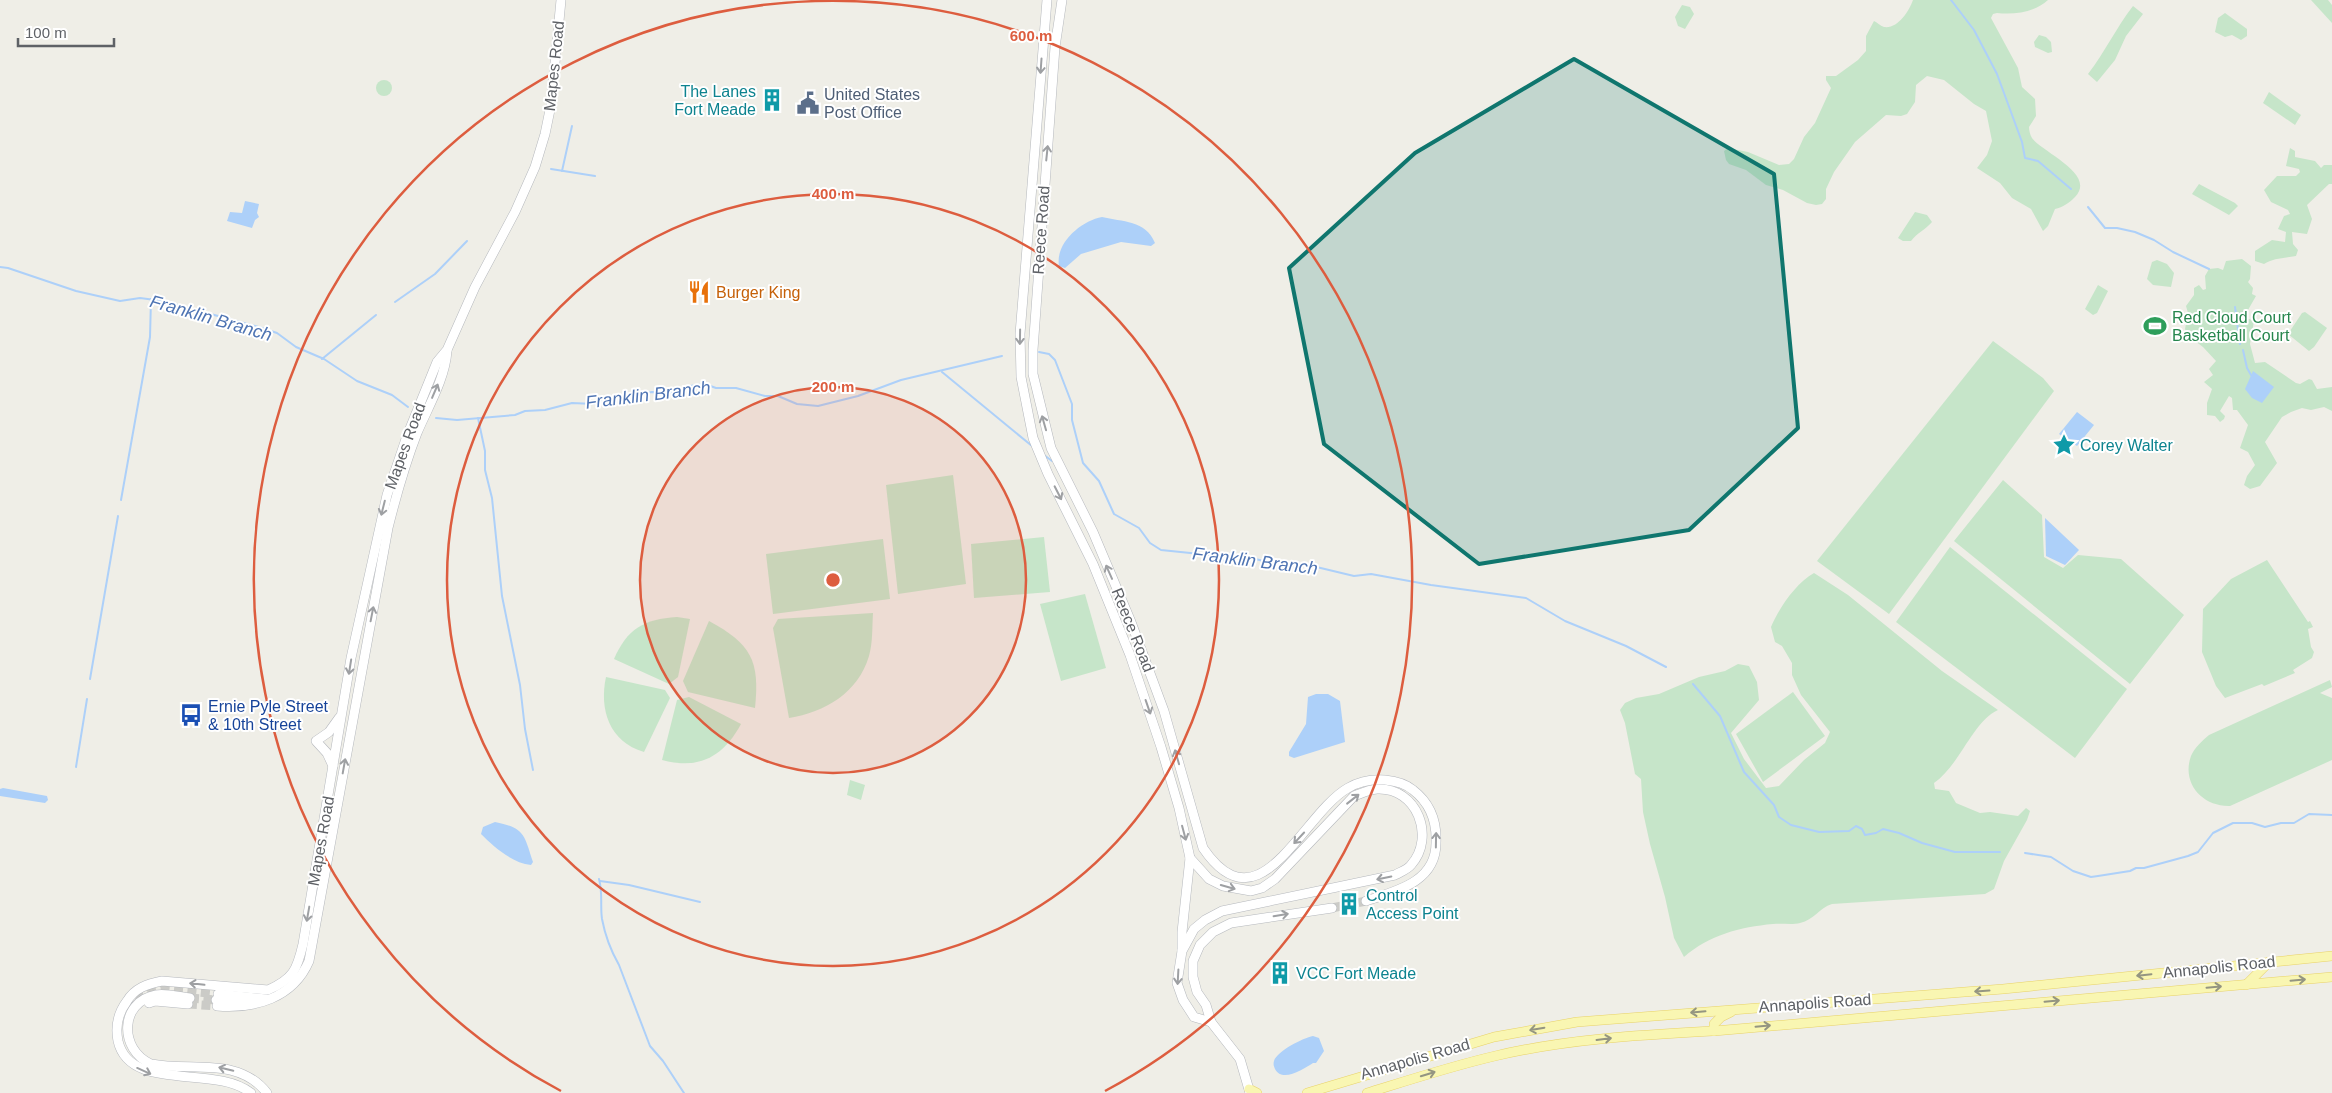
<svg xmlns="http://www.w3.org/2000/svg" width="2332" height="1093" font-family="Arial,sans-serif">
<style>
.green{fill:#c6e5c9}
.water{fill:#add0f9}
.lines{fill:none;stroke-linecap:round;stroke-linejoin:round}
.stream{stroke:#add0f9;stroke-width:2}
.secondary-tunnel{stroke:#cbcbc7;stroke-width:9;stroke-dasharray:9 4.5;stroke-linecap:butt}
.secondary-casing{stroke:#b5b8bd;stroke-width:10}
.primary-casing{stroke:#e8d268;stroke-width:10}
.secondary{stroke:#fff;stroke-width:9}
.primary{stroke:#f9f6b2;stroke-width:9}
.oneway{stroke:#9ea0a3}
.oneway2{stroke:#949581}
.marked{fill:#0f766e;fill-opacity:0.2;stroke:#0f766e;stroke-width:4;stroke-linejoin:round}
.ring{fill:none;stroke:#dd5d3f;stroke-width:2.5}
.labels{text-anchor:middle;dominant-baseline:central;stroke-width:4;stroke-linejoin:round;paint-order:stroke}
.street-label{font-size:16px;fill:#5e6166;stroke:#fff}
.culture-label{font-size:16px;fill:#0d838f;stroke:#fff;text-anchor:start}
.service-label{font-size:16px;fill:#4e5e75;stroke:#fff;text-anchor:start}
.food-label{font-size:16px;fill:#c56008;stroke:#fff;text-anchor:start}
.leisure-label{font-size:16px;fill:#27864d;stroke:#fff;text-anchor:start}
.transit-label{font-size:16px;fill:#164399;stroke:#fff;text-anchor:start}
.water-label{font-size:18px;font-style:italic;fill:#4e74b3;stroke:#fff}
.centre{fill:#dd5d3f;stroke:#fff;stroke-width:2.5}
.ring-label{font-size:15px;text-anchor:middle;font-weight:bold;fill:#dd5d3f;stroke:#fff;stroke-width:4;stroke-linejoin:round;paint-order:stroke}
</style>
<rect width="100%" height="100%" fill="#efeee7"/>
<!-- green -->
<g class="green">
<path d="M 1913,0 L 2048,0 C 2035,12 2015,15 1997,13 L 1993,14 L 1991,18 L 2018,68 L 2022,87 L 2035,99 L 2036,116 L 2029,127 C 2029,130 2030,135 2032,138 C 2043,153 2097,174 2075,197 C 2069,203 2063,207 2055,209 L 2048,226 L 2043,231 L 2031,209 L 2012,198 L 2000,183 L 1977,168 L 1987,155 L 1992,141 L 1986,111 L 1974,104 L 1944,80 L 1927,76 L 1916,85 L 1915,102 L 1907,114 L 1901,116 L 1886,115 L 1855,142 L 1834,172 L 1826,189 L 1826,199 L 1822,204 L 1816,205 L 1807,203 L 1783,190 L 1766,185 L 1746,170 L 1729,164 L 1726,160 L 1724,151 L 1728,148 L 1748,152 L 1779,165 L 1789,164 L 1794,159 L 1804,137 L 1815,123 L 1831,88 L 1826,80 L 1826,76 L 1836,76 L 1858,60 L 1866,51 L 1866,36 L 1874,21 C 1877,22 1880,26 1884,27 C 1898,29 1909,11 1913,0 Z"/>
<polygon points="2311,0 2328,0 2332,5 2332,23"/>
<polygon points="1682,5 1690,7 1694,14 1685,29 1678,26 1675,17"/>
<path d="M 2133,6 L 2143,14 L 2126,36 L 2115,60 L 2097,82 L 2088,74 C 2105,52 2116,28 2133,6 Z"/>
<polygon points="2225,13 2247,29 2247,36 2241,40 2232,35 2225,37 2215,32 2218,18"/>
<polygon points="2039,35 2046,37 2051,42 2052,52 2048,53 2035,47 2034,42"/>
<circle cx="384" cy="88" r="8"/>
<polygon points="2269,92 2301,115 2295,125 2263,103"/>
<path d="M 2290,148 L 2295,151 L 2295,157 L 2315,161 L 2321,168 L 2324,165 L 2332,165 L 2332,184 L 2329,184 L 2307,205 L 2312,219 L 2307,234 L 2292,232 L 2293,244 L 2298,250 L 2296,256 C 2285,258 2273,258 2264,264 L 2255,261 L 2255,251 L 2272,240 L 2285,242 L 2286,232 L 2278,229 L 2284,216 L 2290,214 L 2288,210 L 2271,202 L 2264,190 L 2277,176 L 2296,176 L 2300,172 L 2299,169 L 2286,166 Z"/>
<polygon points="2199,184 2235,203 2238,206 2229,215 2192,194"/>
<path d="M 1915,212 L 1927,215 L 1932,222 C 1925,230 1917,233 1911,241 L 1903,241 L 1898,238 Z"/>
<polygon points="2242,259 2251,266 2250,279 2248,282 2253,288 2252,294 2256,296 2244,317 2254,321 2250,344 2255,363 2265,362 2296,383 2300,384 2309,379 2312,380 2317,389 2332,387 2332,411 2324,407 2311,410 2302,408 2291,412 2282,417 2265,442 2277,463 2260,486 2250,489 2244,485 2247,476 2255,465 2248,452 2240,448 2248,425 2237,410 2233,410 2232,398 2229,396 2220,411 2225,416 2224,419 2220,422 2215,416 2207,415 2207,403 2212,389 2204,382 2213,375 2209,369 2216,361 2203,347 2187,335 2185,329 2188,313 2186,306 2194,295 2194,288 2199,285 2203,290 2206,289 2205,276 2209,269 2218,268 2223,270 2226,261"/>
<polygon points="2157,260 2167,264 2174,273 2171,287 2153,285 2147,279 2152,262"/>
<polygon points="2098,285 2108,291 2097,313 2093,315 2085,309"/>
<polygon points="2305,312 2327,328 2314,347 2309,351 2288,334 2302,313"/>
<polygon points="1993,341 2043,378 2054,391 1889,614 1817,561"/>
<polygon points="953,475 966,584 898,594 886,485"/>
<polygon points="2003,480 2042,515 2044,557 2063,568 2078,555 2121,559 2184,615 2130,684 1954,541"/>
<polygon points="1044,537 1050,592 974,598 971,544"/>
<polygon points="883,539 890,599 773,614 766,554"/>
<polygon points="1950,547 2127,689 2075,758 1896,622"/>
<polygon points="2267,560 2308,622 2310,621 2313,627 2308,629 2311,647 2314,652 2312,658 2293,670 2295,673 2264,686 2262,684 2225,698 2216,686 2202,652 2203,609 2231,579"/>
<path d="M 1814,573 L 1848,595 L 1942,671 L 1998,710 C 1973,721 1960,765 1934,783 L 1935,789 L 1949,791 L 1956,803 L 1980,813 L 1990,812 L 2018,816 L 2026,808 L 2030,811 L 2027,820 L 2004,861 L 1994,889 L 1985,894 L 1832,904 C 1819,908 1814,920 1800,923 C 1792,925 1782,923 1773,924 C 1740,927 1709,935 1684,957 L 1674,938 L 1665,897 L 1650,844 L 1643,812 L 1641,779 L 1635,774 L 1625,723 L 1620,710 L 1625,703 L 1636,698 L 1659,694 L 1699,677 L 1725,671 L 1738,664 L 1749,666 L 1757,682 L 1759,700 L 1731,733 L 1744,759 L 1766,788 L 1779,786 L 1804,760 L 1825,743 L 1830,732 L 1801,695 L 1792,675 L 1792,663 L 1782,646 L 1775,642 L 1771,627 C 1779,608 1796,583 1814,573 Z"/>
<polygon points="1085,594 1106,668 1061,681 1040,604"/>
<path d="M 873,613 C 872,627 873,642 869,656 C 858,693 825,712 789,718 L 773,628 L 778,619 Z"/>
<path d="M 677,617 L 690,619 L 678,677 L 669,684 L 614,659 C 627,629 644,619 677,617 Z"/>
<path d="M 709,621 C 751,644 760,660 755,708 L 688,692 L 683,681 Z"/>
<path d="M 606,677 L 665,690 L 670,698 L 644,752 C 609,742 599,709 606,677 Z"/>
<path d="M 2330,680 L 2332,687 L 2320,693 L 2332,698 L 2332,760 L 2230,806 C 2203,807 2181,784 2191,756 C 2195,747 2202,741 2209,735 Z"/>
<polygon points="1793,692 1825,736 1763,782 1736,734"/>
<path d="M 689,697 L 741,724 C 723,757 699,770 662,760 L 677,700 Z"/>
<polygon points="850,780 865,785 861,800 847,795"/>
</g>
<!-- water -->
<g class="water">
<polygon points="245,201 259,204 257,213 259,217 255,220 252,228 227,221 230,212 242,213"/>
<path d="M 1102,217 C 1122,222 1146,220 1155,243 L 1151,246 L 1121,242 L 1081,254 L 1065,268 L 1059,266 C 1055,243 1081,221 1102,217 Z"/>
<polygon points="2253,371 2274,387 2262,403 2252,398 2245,389"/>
<polygon points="2077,412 2094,425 2077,446 2059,434"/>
<polygon points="2045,518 2079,550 2065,565 2046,556"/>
<polygon points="1316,694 1328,694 1340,701 1345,742 1294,758 1289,756 1289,752 1306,724 1308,697"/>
<polygon points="3,788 47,796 48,800 45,803 0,796 0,789"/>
<path d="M 495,822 C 525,828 524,835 533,862 L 531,865 C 512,863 494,847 481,834 L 483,827 Z"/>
<path d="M 1313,1036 L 1319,1038 L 1324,1051 L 1316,1063 L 1313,1063 C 1304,1069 1282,1083 1275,1069 C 1274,1066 1273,1065 1274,1061 C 1277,1051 1303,1038 1313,1036 Z"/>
</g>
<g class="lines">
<!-- stream -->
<g class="stream">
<polyline points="1951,0 1974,30 1997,74 2022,142 2025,158 2038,161 2071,189"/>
<polyline points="551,169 595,176"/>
<polyline points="562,171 572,126"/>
<polyline points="2088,207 2105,228 2117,228 2135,232 2154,240 2173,252 2209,269"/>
<polyline points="0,267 8,268 76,291 120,301 140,298 163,301 262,328 277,333 296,347 324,359 357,381 392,395 408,407"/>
<polyline points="395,302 435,274 467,241"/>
<polyline points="2235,307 2240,344"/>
<polyline points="2243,350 2247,368 2251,375"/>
<polyline points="1039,352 1049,354 1055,360 1072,404 1072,420 1083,463 1099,481 1114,514 1139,528 1150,543 1161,550 1210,555 1220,560 1229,562 1239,556 1244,556 1271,563 1304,564 1354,576 1371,574 1431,585 1526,598 1565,621 1626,646 1666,667"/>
<polyline points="322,359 376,315"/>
<polyline points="942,372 1032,446"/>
<polyline points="436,418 457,420 515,415 525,411 545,410 572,403 594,404 600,400 652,392 669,393 690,386 705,384 716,388 736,388 765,396 778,396 797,404 818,406 858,396 901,380 1002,356"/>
<polyline points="478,418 485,451 485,470 492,498 502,596 520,685 525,729 533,770"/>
<polyline points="1044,455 1052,461"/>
<polyline points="121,500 150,337 151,299"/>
<polyline points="90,679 118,516"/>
<polyline points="1693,684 1720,716 1744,772 1774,805 1779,817 1791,825 1819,832 1849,831 1856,826 1862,829 1865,835 1876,833 1883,829 1899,833 1922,843 1955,852 2000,852"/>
<polyline points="76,767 87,699"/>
<polyline points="2025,853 2051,857 2073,871 2091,877 2098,876 2130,871 2136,868 2144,868 2188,856 2198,852 2213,833 2233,823 2252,823 2265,827 2281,823 2294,823 2309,814 2332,815"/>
<path d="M 599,879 C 603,893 600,906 602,919 C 605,935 611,951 619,965 L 650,1046 L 663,1061 L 684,1093"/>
<polyline points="600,881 629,885 700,902"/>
</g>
<!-- secondary-tunnel -->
<g class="secondary-tunnel">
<polyline points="1332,908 1366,901"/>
<polyline points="190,998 216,1000"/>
<polyline points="188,1004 217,1006"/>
<path d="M 129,1011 C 136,998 145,991 161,988 L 218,994"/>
</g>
<defs>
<g id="secondary">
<path d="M 1047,0 L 1020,334 L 1021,377 L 1033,438 L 1048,474 L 1093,564 L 1130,655 L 1161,747 L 1179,808 L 1190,858 L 1209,879 L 1223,886 L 1251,891 L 1262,888 L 1275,879 L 1354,796 C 1362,793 1368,790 1377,789 C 1417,787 1436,837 1411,865 C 1407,870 1400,872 1395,875 L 1222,911 L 1205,920 L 1194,929 L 1182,951 L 1177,983 L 1183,1000 L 1194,1017 L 1211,1022"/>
<path d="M 1062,0 L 1055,47 L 1033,350 L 1033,374 L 1051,448 L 1093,532 L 1131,622 L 1164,711 L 1203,848 C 1260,932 1302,814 1348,788 C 1360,781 1372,779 1385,780 C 1395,781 1405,783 1413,790 C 1430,803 1437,821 1436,843 C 1436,882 1396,891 1366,901"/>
<polyline points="333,766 327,753 316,741 329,732 339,718"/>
<polyline points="1182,950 1182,932 1190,858"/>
<polyline points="218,994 266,999"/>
<path d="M 190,998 C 180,997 166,993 156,995 C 119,1002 119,1050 151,1064 C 191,1072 238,1056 267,1093"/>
<polyline points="216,1000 246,1001"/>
<polyline points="149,1003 155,1001 188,1004"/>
<path d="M 217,1006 C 255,1009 293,998 309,961 L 388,528 C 396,496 405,464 417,433 C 428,407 445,379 447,351"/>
<path d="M 251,1093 C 214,1064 130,1093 118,1041 C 115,1026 118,1013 127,1001 C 135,988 147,984 162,981 L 268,990 C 293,979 297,970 303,944 L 351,658 L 387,495 L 407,436 L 437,362 L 447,350 L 475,287 L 515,212 L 535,167 L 545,134 L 551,105 L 561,0"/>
<polyline points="1250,1093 1240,1059 1211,1022 1206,1005 1197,992 1193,977 1193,961 1200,945 1213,932 1231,923 1332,908"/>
</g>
<g id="primary">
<polyline points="2246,985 2269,962"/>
<polyline points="1714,1031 1714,1024 1721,1017 1731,1012"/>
<polyline points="1249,1089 1257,1093"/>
<polyline points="1307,1093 1494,1037 1577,1022 2003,989 2332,956"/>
<path d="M 1367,1093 C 1409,1080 1452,1066 1495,1056 C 1566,1039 1641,1035 1714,1031 L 2332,977"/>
</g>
</defs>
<!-- secondary casing -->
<use href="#secondary" class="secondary-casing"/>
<!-- primary casing -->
<use href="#primary" class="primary-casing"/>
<!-- secondary -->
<use href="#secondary" class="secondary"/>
<!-- primary -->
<use href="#primary" class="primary"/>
</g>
<!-- one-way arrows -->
<defs><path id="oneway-shaft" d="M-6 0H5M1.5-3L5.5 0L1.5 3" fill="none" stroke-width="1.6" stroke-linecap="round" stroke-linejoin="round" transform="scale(1.25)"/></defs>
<g class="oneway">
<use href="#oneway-shaft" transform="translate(1041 66) rotate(94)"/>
<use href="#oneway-shaft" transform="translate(1047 153) rotate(-84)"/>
<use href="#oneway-shaft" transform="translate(1020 337) rotate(91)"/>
<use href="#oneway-shaft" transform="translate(435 391) rotate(-67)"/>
<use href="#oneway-shaft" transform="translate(1044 423) rotate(-106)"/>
<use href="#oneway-shaft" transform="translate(1058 493) rotate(63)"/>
<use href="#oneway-shaft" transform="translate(383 508) rotate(104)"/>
<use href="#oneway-shaft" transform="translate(1109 572) rotate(-114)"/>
<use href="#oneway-shaft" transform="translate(372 614) rotate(-79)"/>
<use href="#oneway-shaft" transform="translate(350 667) rotate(99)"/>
<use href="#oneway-shaft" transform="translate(1148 707) rotate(71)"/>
<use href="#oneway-shaft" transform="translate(1177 757) rotate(-106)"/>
<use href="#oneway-shaft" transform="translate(344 766) rotate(-80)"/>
<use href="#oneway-shaft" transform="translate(1353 799) rotate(-38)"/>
<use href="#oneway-shaft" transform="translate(1184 833) rotate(75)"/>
<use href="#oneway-shaft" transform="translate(1299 838) rotate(133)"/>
<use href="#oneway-shaft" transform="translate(1436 840) rotate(-89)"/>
<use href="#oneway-shaft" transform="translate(1384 878) rotate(168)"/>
<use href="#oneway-shaft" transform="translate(1228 887) rotate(16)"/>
<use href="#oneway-shaft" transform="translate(308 914) rotate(100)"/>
<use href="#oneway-shaft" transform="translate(1281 915) rotate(-9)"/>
<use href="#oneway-shaft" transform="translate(1178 977) rotate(93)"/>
<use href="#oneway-shaft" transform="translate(197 984) rotate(-174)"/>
<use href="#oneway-shaft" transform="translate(226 1069) rotate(-167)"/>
<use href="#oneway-shaft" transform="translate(144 1071) rotate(24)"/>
</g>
<g class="oneway2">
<use href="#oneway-shaft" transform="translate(2144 975) rotate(174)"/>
<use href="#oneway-shaft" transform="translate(2298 980) rotate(-5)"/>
<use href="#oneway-shaft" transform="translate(2214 987) rotate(-5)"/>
<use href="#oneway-shaft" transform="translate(1982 991) rotate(176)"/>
<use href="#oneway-shaft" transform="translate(2052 1001) rotate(-5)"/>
<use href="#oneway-shaft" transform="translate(1698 1012) rotate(175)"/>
<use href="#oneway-shaft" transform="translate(1763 1026) rotate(-5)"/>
<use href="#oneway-shaft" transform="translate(1537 1029) rotate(170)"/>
<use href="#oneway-shaft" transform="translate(1604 1039) rotate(-7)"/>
<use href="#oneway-shaft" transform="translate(1428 1074) rotate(-17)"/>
</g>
<!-- marked area -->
<path class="marked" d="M 1574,59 L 1774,174 L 1798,428 L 1689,530 L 1479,564 L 1324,444 L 1289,268 L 1415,153 Z"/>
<!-- distance rings -->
<circle cx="833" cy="580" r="193" fill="#dd5d3f" fill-opacity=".12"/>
<g class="ring">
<circle cx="833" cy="580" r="193"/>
<circle cx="833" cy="580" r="386"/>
<path d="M561 1091A579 579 0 1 1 1105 1091"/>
</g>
<!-- icons -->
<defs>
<symbol id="building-bare" viewBox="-9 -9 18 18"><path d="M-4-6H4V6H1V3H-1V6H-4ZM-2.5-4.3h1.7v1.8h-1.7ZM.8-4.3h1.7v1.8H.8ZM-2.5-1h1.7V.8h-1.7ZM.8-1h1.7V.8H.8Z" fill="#0f9aa8" stroke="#fff" stroke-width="2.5" paint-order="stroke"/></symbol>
<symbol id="civic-bare" viewBox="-9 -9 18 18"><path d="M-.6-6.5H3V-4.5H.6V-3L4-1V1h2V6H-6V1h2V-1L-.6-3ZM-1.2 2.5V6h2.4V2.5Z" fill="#5c6f8a" stroke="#fff" stroke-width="2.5" paint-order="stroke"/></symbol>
<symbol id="restaurant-bare" viewBox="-9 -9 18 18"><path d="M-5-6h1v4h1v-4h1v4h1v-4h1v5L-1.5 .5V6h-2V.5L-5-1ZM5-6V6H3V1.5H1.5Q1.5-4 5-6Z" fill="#e8710a" stroke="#fff" stroke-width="2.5" paint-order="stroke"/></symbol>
<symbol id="stadium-bare" viewBox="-9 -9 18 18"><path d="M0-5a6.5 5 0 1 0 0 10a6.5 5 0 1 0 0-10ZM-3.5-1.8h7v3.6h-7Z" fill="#2e9e5b" stroke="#fff" stroke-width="2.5" paint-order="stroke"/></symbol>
<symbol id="sight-bare" viewBox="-9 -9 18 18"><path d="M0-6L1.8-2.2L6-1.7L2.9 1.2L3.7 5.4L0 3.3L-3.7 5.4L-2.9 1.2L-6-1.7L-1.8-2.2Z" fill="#0f9aa8" stroke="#fff" stroke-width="2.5" paint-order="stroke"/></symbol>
<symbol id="bus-bare" viewBox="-9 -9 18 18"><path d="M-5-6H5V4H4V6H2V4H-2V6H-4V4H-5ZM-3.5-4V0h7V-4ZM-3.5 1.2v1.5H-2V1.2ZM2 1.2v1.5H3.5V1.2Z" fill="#1a4fb4" stroke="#fff" stroke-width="2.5" paint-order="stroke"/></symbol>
</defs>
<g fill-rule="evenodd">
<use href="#building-bare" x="756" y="84" width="32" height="32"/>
<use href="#civic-bare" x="792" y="87" width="32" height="32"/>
<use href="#restaurant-bare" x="683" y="276" width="32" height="32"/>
<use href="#stadium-bare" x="2139" y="310" width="32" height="32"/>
<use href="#sight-bare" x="2048" y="429" width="32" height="32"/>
<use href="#bus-bare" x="175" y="699" width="32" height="32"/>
<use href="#building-bare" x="1333" y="888" width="32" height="32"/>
<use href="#building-bare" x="1264" y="957" width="32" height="32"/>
</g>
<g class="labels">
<!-- street labels -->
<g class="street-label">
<text transform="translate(554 66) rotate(-84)">Mapes Road</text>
<text transform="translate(1041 230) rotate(-86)">Reece Road</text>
<text transform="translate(405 446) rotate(-70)">Mapes Road</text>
<text transform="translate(1133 630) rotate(68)">Reece Road</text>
<text transform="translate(321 841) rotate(-80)">Mapes Road</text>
<text transform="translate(2219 967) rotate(-6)">Annapolis Road</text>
<text transform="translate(1815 1003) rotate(-4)">Annapolis Road</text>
<text transform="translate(1415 1059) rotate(-16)">Annapolis Road</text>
</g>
<!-- culture labels -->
<g class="culture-label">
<text x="756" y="91" text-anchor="end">The Lanes<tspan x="756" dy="18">Fort Meade</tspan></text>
<text x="2080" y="445">Corey Walter</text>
<text x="1366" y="895">Control<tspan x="1366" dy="18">Access Point</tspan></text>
<text x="1296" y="973">VCC Fort Meade</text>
</g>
<!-- service labels -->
<g class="service-label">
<text x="824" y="94">United States<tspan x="824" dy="18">Post Office</tspan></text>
</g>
<!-- food labels -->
<g class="food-label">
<text x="716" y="292">Burger King</text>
</g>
<!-- leisure labels -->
<g class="leisure-label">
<text x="2172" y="317">Red Cloud Court<tspan x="2172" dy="18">Basketball Court</tspan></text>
</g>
<!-- transit labels -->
<g class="transit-label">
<text x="208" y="706">Ernie Pyle Street<tspan x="208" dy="18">&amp; 10th Street</tspan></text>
</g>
<!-- water labels -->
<g class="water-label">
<text transform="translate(211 318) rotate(16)">Franklin Branch</text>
<text transform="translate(648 395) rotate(-7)">Franklin Branch</text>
<text transform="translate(1255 561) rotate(7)">Franklin Branch</text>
</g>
</g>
<circle cx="833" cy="580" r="8" class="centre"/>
<g class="ring-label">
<text x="1031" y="41">600 m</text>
<text x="833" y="199">400 m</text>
<text x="833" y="392">200 m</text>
</g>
<!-- scale -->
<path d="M18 38v8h96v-8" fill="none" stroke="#5e6166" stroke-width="2.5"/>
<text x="25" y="38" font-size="15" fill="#5e6166" stroke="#ffffff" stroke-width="4" paint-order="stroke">100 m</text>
</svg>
